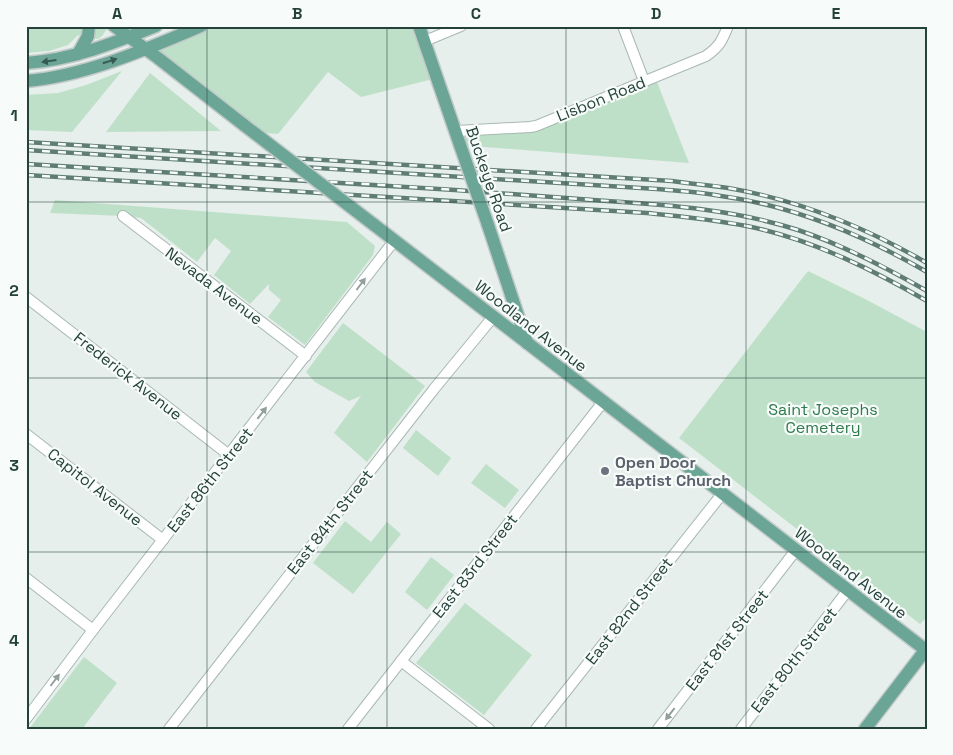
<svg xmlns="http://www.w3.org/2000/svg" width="953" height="755" font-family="'Space Grotesk',sans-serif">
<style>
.green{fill:#bfe0c8}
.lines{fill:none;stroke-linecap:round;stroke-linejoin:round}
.minor-casing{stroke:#a8b8b2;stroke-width:12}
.major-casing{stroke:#c2cac8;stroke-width:15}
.minor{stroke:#fff;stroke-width:10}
.major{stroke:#6aa596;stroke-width:12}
.rail-casing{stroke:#5f7d75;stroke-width:4.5}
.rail{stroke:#f7fbf9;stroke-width:2.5;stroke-dasharray:8;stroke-linecap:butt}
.major-bridge-casing{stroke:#c2cac8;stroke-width:15;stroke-linecap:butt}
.major-bridge{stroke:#6aa596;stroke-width:12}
.oneway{fill:#365b51}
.oneway2{fill:#92a09c}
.grid{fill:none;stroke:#24423a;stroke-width:1;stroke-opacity:0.55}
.worship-dot{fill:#6b7280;stroke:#f7fbf9;stroke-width:2}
.labels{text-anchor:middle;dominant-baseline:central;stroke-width:4.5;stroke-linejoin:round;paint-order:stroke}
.street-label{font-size:16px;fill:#24423a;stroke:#f7fbf9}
.park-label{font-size:16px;fill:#2d7a4b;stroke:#f7fbf9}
.worship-label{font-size:16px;font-weight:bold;fill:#5b616d;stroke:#f7fbf9;text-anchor:start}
.neatline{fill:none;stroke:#24423a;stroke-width:2}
.grid-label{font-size:16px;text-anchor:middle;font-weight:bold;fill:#24423a}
</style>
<rect width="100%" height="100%" fill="#e6efeb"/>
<!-- green -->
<g class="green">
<polygon points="26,26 109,26 102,36 98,39 78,35 68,45 49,51 26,53"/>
<polygon points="201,26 419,26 437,78 361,97 328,72 278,134 253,132 146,50"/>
<polygon points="122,71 72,132 26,130 26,95 58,93 86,85"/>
<polygon points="150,73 221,131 106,132"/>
<polygon points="655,77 689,163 460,145 456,131 530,127"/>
<polygon points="55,200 347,222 375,246 373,255 305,345 268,317 281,300 269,290 269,284 250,304 214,275 231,251 215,238 197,262 141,218 123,216 50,213"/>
<polygon points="808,271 865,299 927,332 927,617 920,624 679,438"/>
<polygon points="343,323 425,386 367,462 334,433 361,396 349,401 315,382 306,372"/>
<polygon points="416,430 451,458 438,476 403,448"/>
<polygon points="486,464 519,490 505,508 471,483"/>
<polygon points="345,521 371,542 387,522 401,534 353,594 313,563"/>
<polygon points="431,557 454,575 427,610 405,592"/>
<polygon points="465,603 532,655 484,715 416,663"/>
<polygon points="84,657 117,683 82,729 29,729"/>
</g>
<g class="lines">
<defs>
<g id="minor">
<polyline points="623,26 644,81"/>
<polyline points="425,41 461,26"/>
<path d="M 456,131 L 530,127 L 536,126 L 706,56 C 719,47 722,41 728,26"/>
<polyline points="123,216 306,356"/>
<polyline points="26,297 229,455"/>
<polyline points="26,434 163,540"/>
<polyline points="26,578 93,630"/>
<polyline points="401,661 489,729"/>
<polyline points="26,719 93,630 394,241"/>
<polyline points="169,729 434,389 493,317"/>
<polyline points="348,729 603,402"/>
<polyline points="536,729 722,494"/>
<polyline points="658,729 796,550"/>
<polyline points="741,729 848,590"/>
</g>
<g id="major">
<polyline points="114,26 158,58 244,125"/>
<polyline points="419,26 460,145"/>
<polyline points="78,54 88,36 89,26"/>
<path d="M 26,63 C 72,60 114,43 156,26"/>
<path d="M 26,81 C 85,76 147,49 201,26"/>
<polyline points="373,224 927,651"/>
<polyline points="488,225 527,343"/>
<polyline points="865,729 927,648"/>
</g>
</defs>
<!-- minor casing -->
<use href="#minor" class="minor-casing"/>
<!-- major casing -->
<use href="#major" class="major-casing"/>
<!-- minor -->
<use href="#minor" class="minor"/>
<!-- major -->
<use href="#major" class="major"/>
<defs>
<g id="rail">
<path d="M 26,142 L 672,181 C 691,184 710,185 728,188 C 799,200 865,227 927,263"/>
<path d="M 26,150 L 657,189 C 679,191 700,192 721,196 C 795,206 863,235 927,272"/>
<path d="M 26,164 C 169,173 312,180 455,190 C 505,194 556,197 607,201 C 671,205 736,210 798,230 C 843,245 885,267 927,291"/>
<path d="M 26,175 L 647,213 C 684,217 720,220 756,228 C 817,242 873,270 927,301"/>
</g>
</defs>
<!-- rail casing -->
<use href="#rail" class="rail-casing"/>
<!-- rail -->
<use href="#rail" class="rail"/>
<defs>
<g id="major-bridge">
<polyline points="244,125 373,224"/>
<polyline points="460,145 488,225"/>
</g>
</defs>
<!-- major-bridge casing -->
<use href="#major-bridge" class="major-bridge-casing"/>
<!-- major-bridge -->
<use href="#major-bridge" class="major-bridge"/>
</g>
<!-- one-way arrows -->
<defs><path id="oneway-solid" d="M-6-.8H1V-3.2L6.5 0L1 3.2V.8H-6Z" transform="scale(1.25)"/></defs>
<g class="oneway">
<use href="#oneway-solid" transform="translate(49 61) rotate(172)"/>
<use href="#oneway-solid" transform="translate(110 61) rotate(-18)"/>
</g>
<g class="oneway2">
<use href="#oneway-solid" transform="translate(361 284) rotate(-53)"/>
<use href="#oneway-solid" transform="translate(262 413) rotate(-52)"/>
<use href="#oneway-solid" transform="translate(55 680) rotate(-53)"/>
<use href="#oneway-solid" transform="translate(670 714) rotate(128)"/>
</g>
<!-- grid -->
<path class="grid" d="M 207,26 L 207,729M 387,26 L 387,729M 566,26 L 566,729M 746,26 L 746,729M 26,202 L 927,202M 26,378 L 927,378M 26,552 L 927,552"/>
<!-- markers -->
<circle class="worship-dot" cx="605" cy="471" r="5"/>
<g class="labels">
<!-- street labels -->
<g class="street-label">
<text transform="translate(601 99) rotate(-22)">Lisbon Road</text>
<text transform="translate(489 179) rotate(71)">Buckeye Road</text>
<text transform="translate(214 286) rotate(37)">Nevada Avenue</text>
<text transform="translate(531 326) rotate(38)">Woodland Avenue</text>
<text transform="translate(128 376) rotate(38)">Frederick Avenue</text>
<text transform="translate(210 480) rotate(-52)">East 86th Street</text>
<text transform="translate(95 487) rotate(38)">Capitol Avenue</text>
<text transform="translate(330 522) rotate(-52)">East 84th Street</text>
<text transform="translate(475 566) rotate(-52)">East 83rd Street</text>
<text transform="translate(851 573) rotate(38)">Woodland Avenue</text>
<text transform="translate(629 611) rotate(-52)">East 82nd Street</text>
<text transform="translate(727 640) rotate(-52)">East 81st Street</text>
<text transform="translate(794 660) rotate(-52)">East 80th Street</text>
</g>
<!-- park labels -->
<g class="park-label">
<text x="823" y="409">Saint Josephs<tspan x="823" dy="18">Cemetery</tspan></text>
</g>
<!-- worship labels -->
<g class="worship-label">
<text x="615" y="462">Open Door<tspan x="615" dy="18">Baptist Church</tspan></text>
</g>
</g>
<!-- border -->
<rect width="953" height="755" fill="none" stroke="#f7fbf9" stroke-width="55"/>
<rect x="28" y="28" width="898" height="700" class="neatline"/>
<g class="grid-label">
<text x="117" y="19">A</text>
<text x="297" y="19">B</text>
<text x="476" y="19">C</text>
<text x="656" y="19">D</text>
<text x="836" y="19">E</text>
<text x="14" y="121">1</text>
<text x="14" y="296">2</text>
<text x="14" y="471">3</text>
<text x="14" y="646">4</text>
</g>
</svg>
